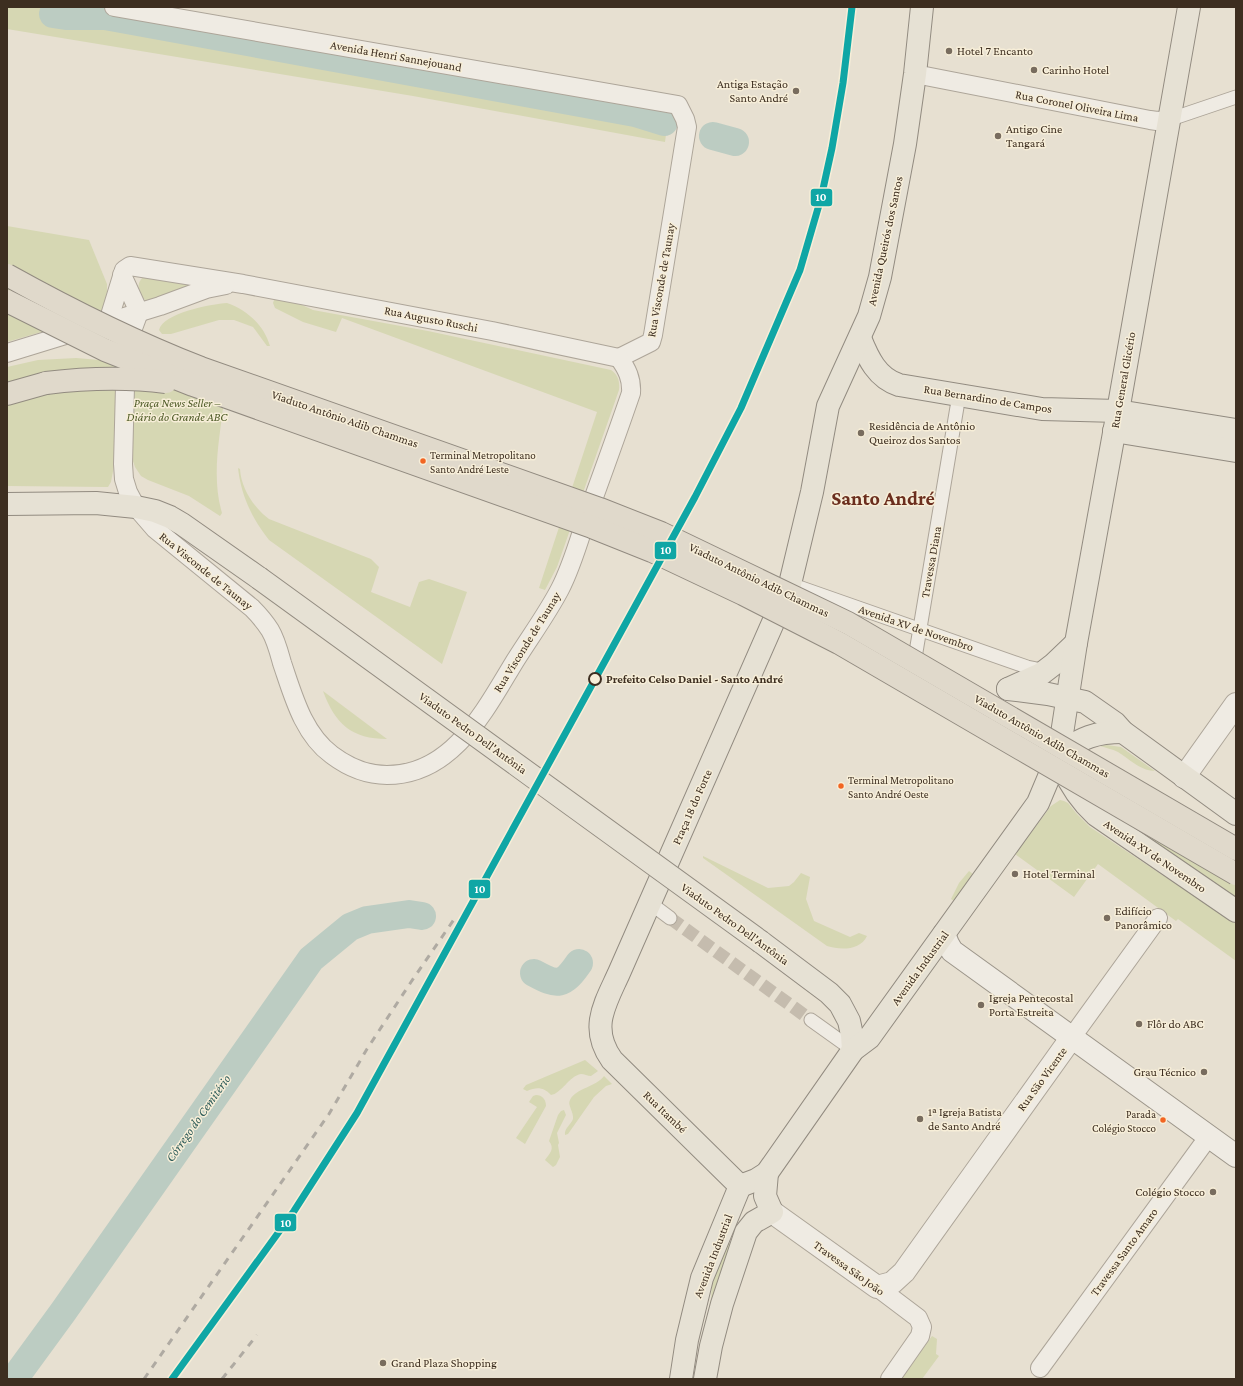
<svg xmlns="http://www.w3.org/2000/svg" width="1243" height="1386" font-family="'Crimson Pro',serif">
<style>
.green{fill:#d6d7b3}
.lines{fill:none;stroke-linecap:round;stroke-linejoin:round}
.river{stroke:#bcccc2;stroke-width:28}
.pedestrian-tunnel{stroke:#c5bcae;stroke-width:13;stroke-dasharray:13 6;stroke-linecap:butt}
.pedestrian-casing{stroke:#ada599;stroke-width:15}
.minor-casing{stroke:#ada599;stroke-width:20}
.tertiary-casing{stroke:#ada599;stroke-width:24}
.secondary-casing{stroke:#9c958a;stroke-width:24}
.primary-casing{stroke:#928b80;stroke-width:24}
.trunk-casing{stroke:#928b80;stroke-width:24}
.pedestrian{stroke:#efebe3;stroke-width:13}
.minor{stroke:#efebe3;stroke-width:18}
.tertiary{stroke:#efebe3;stroke-width:22}
.secondary{stroke:#efebe3;stroke-width:22}
.primary{stroke:#e6e1d4;stroke-width:22}
.trunk{stroke:#e0d9cb;stroke-width:22}
.rail{stroke:#afaaa2;stroke-width:3;stroke-dasharray:7 7;stroke-linecap:butt}
.primary-bridge-casing{stroke:#928b80;stroke-width:24;stroke-linecap:butt}
.trunk-bridge-casing{stroke:#928b80;stroke-width:24;stroke-linecap:butt}
.primary-bridge{stroke:#e6e1d4;stroke-width:22}
.trunk-bridge{stroke:#e0d9cb;stroke-width:22}
.rail-1-casing{stroke:#f7eed8;stroke-width:10}
.rail-1{stroke:#0fa6a5;stroke-width:7}
.poi-dot{fill:#786c5e;stroke:#f7eed8;stroke-width:1.5}
.bus-dot{fill:#f26522;stroke:#f7eed8;stroke-width:1.5}
.stop-dot{fill:#f7eed8;stroke:#3d2e20;stroke-width:2}
.labels{text-anchor:middle;dominant-baseline:central;stroke-width:3;stroke-linejoin:round;paint-order:stroke}
.bus-label{font-size:11px;fill:#3d2e20;stroke:#f7eed8;text-anchor:start}
.poi-label{font-size:12px;fill:#3d2e20;stroke:#f7eed8;text-anchor:start}
.street-label{font-size:12px;fill:#3d2e20;stroke:#f7eed8}
.park-label{font-size:12px;font-style:italic;fill:#4d5a26;stroke:#f7eed8}
.stop-label{font-size:12px;font-weight:bold;fill:#3d2e20;stroke:#f7eed8;text-anchor:start}
.water-label{font-size:13px;font-style:italic;fill:#2f5d5a;stroke:#f7eed8}
.town-label{font-size:20px;font-weight:bold;fill:#6b2e1e;stroke:#f7eed8}
.line-badge{stroke:#f7eed8;stroke-width:1.5}
.badge-label{font-size:11px;text-anchor:middle;font-weight:bold;fill:#fff}
</style>
<rect width="100%" height="100%" fill="#e7e0d1"/>
<!-- green -->
<g class="green">
<polygon points="7,7 77,7 658,112 663,114 667,127 665,142 413,96 7,29"/>
<polygon points="7,226 89,240 107,284 107,292 103,310 101,312 65,325 7,342"/>
<path d="M 144,277 L 189,284 L 191,286 L 147,301 C 138,296 135,282 144,277 Z"/>
<path d="M 278,299 L 302,305 L 313,310 L 428,331 L 611,370 C 618,375 620,381 619,390 L 557,567 L 545,590 L 539,588 L 597,412 L 342,318 L 336,332 L 303,322 L 275,308 L 273,303 L 274,300 Z"/>
<path d="M 227,303 C 247,310 264,325 270,346 L 267,346 L 253,327 L 234,320 L 219,320 L 171,334 L 162,334 L 159,330 C 163,313 211,304 227,303 Z"/>
<polygon points="76,358 111,361 118,368 114,466 111,482 108,487 7,486 7,367 38,360"/>
<path d="M 133,360 L 224,400 C 220,437 211,476 222,513 L 220,516 L 189,496 L 148,480 L 141,476 L 135,467 L 132,458 Z"/>
<path d="M 238,468 L 240,469 C 241,488 254,508 269,519 L 371,559 L 379,567 L 371,592 L 410,607 L 419,582 L 429,579 L 467,592 L 442,664 L 269,540 C 252,519 241,495 238,468 Z"/>
<path d="M 323,691 L 387,739 C 352,739 335,724 323,691 Z"/>
<path d="M 1107,745 L 1121,747 L 1155,771 C 1141,771 1129,759 1118,752 C 1112,749 1106,748 1100,746 Z"/>
<polygon points="1060,800 1064,801 1068,803 1076,813 1090,827 1236,924 1236,961 1178,919 1176,921 1098,864 1074,897 1015,854 1051,806"/>
<polygon points="1111,814 1236,884 1236,900"/>
<path d="M 703,856 L 768,888 L 789,886 L 794,882 L 801,873 L 810,877 L 806,899 L 814,921 L 850,937 L 859,933 L 867,936 C 860,951 840,950 827,946 L 703,858 Z"/>
<polygon points="969,871 973,874 954,901 951,899 959,883"/>
<path d="M 585,1060 L 598,1071 L 591,1076 C 588,1076 584,1074 581,1074 C 569,1076 561,1094 551,1095 C 543,1087 537,1087 527,1091 L 523,1089 L 526,1085 Z"/>
<path d="M 604,1076 L 612,1084 L 606,1086 L 594,1097 L 568,1134 L 565,1135 C 564,1128 571,1125 573,1119 C 574,1112 567,1105 570,1100 C 576,1088 596,1087 604,1076 Z"/>
<path d="M 536,1095 C 542,1095 546,1099 546,1106 L 525,1144 L 516,1138 L 537,1107 L 529,1102 L 533,1096 Z"/>
<path d="M 564,1110 L 566,1115 L 557,1133 L 559,1143 L 558,1145 L 560,1157 L 556,1165 L 553,1167 L 545,1160 C 550,1153 555,1149 549,1141 L 558,1115 L 561,1111 Z"/>
<polygon points="727,1242 733,1245 696,1379 694,1379 702,1337 711,1299 712,1283"/>
<polygon points="932,1336 937,1339 936,1354 939,1356 922,1379 901,1379"/>
</g>
<g class="lines">
<!-- river -->
<g class="river">
<polyline points="53,14 66,16 105,16 635,113 664,122"/>
<polyline points="713,136 735,142"/>
<path d="M 534,973 C 558,986 563,986 579,963"/>
<polyline points="14,1379 63,1312 311,959 350,927 367,920 409,914 422,916"/>
</g>
<!-- pedestrian-tunnel -->
<polyline class="pedestrian-tunnel" points="670,918 811,1020"/>
<defs>
<g id="pedestrian">
<polyline points="1168,120 1236,97"/>
<polyline points="790,584 1027,667 1037,669 1041,674"/>
<polyline points="915,658 959,395"/>
<polyline points="650,903 670,918"/>
<polyline points="811,1020 853,1050"/>
</g>
<g id="minor">
<polyline points="114,7 678,105 685,119 687,127 653,335 651,342 619,358"/>
<polyline points="915,74 1150,120 1157,121 1168,120"/>
<polyline points="122,275 139,312"/>
<path d="M 139,312 L 126,347 L 123,464 L 124,479 L 128,492 L 136,507 L 155,529 L 252,608 C 259,615 265,622 270,630 C 276,640 279,652 282,663 C 293,695 303,734 332,755 C 348,767 367,775 387,775 C 453,775 485,710 515,661 C 530,637 547,614 560,589 C 572,566 579,540 587,516 C 602,475 617,434 631,393 C 632,379 627,369 619,358"/>
<polyline points="108,322 124,270 130,266 243,284 492,331 619,358"/>
<polyline points="7,353 160,306 206,289 226,285"/>
<polyline points="1072,1037 1158,918"/>
<polyline points="877,1287 918,1318 922,1327 920,1336 890,1379"/>
<polyline points="1040,1368 1209,1136"/>
</g>
<g id="tertiary">
<polyline points="1184,777 1236,704"/>
<polyline points="772,1212 877,1287 892,1283 904,1272 1072,1037"/>
</g>
<polyline id="secondary" points="944,934 948,944 952,951 1236,1156"/>
<g id="primary">
<path d="M 860,338 C 868,358 877,378 899,385 L 1042,409 L 1118,411 L 1236,430"/>
<polyline points="1114,431 1236,451"/>
<polyline points="7,504 96,503 136,507 155,511 170,517 182,524 259,578"/>
<polyline points="1008,689 1048,694 1085,702 1115,723 1123,732 1236,814"/>
<polyline points="1008,689 1041,674 1054,664 1076,643"/>
<path d="M 1059,753 C 1082,738 1095,732 1123,732"/>
<path d="M 1063,768 C 1071,787 1081,801 1096,815 L 1236,911"/>
<polyline points="761,942 829,993 840,1004 849,1021 852,1035 853,1050"/>
<polyline points="740,1186 756,1180 767,1173 853,1050 869,1038 1038,803 1059,753 1076,643 1118,411 1189,7"/>
<path d="M 740,1186 L 612,1060 C 589,1028 605,1004 619,973 L 790,584 L 812,492 L 828,406 L 869,316 L 880,277 L 905,144 L 915,74 L 922,7"/>
<polyline points="681,1379 687,1340 702,1278 740,1186"/>
<polyline points="705,1379 711,1346 722,1304 746,1232 754,1222 772,1212 765,1196 767,1173"/>
</g>
<polyline id="trunk" points="7,394 46,383"/>
</defs>
<!-- pedestrian casing -->
<use href="#pedestrian" class="pedestrian-casing"/>
<!-- minor casing -->
<use href="#minor" class="minor-casing"/>
<!-- tertiary casing -->
<use href="#tertiary" class="tertiary-casing"/>
<!-- secondary casing -->
<use href="#secondary" class="secondary-casing"/>
<!-- primary casing -->
<use href="#primary" class="primary-casing"/>
<!-- trunk casing -->
<use href="#trunk" class="trunk-casing"/>
<!-- pedestrian -->
<use href="#pedestrian" class="pedestrian"/>
<!-- minor -->
<use href="#minor" class="minor"/>
<!-- tertiary -->
<use href="#tertiary" class="tertiary"/>
<!-- secondary -->
<use href="#secondary" class="secondary"/>
<!-- primary -->
<use href="#primary" class="primary"/>
<!-- trunk -->
<use href="#trunk" class="trunk"/>
<!-- rail -->
<g class="rail">
<polyline points="144,1379 329,1114 367,1049 411,982 455,918"/>
<polyline points="222,1379 257,1335"/>
</g>
<defs>
<polyline id="primary-bridge" points="259,578 761,942"/>
<g id="trunk-bridge">
<path d="M 7,275 C 70,310 134,342 201,368 L 600,509 L 661,533 L 848,623 L 1236,849"/>
<polyline points="7,301 105,350 193,385 592,527 652,551 743,594 839,643 1236,874"/>
<path d="M 46,383 C 87,378 126,377 166,382"/>
</g>
</defs>
<!-- primary-bridge casing -->
<use href="#primary-bridge" class="primary-bridge-casing"/>
<!-- trunk-bridge casing -->
<use href="#trunk-bridge" class="trunk-bridge-casing"/>
<!-- primary-bridge -->
<use href="#primary-bridge" class="primary-bridge"/>
<!-- trunk-bridge -->
<use href="#trunk-bridge" class="trunk-bridge"/>
<defs>
<polyline id="rail-1" points="172,1379 294,1211 357,1113 695,497 741,408 800,270 821,198 832,148 843,83 852,7"/>
</defs>
<!-- rail-1 casing -->
<use href="#rail-1" class="rail-1-casing"/>
<!-- rail-1 -->
<use href="#rail-1" class="rail-1"/>
</g>
<!-- markers -->
<g class="poi-dot">
<circle cx="949" cy="51" r="4"/>
<circle cx="1034" cy="70" r="4"/>
<circle cx="796" cy="91" r="4"/>
<circle cx="998" cy="136" r="4"/>
<circle cx="861" cy="433" r="4"/>
<circle cx="1015" cy="874" r="4"/>
<circle cx="1107" cy="918" r="4"/>
<circle cx="981" cy="1005" r="4"/>
<circle cx="1139" cy="1024" r="4"/>
<circle cx="1204" cy="1072" r="4"/>
<circle cx="920" cy="1119" r="4"/>
<circle cx="1213" cy="1192" r="4"/>
<circle cx="383" cy="1363" r="4"/>
</g>
<g class="bus-dot">
<circle cx="423" cy="461" r="3.5"/>
<circle cx="841" cy="786" r="3.5"/>
<circle cx="1163" cy="1120" r="3.5"/>
</g>
<circle class="stop-dot" cx="595" cy="679" r="6"/>
<g class="labels">
<!-- bus labels -->
<g class="bus-label">
<text x="430" y="455">Terminal Metropolitano<tspan x="430" dy="14">Santo André Leste</tspan></text>
<text x="848" y="780">Terminal Metropolitano<tspan x="848" dy="14">Santo André Oeste</tspan></text>
<text x="1156" y="1114" text-anchor="end">Parada<tspan x="1156" dy="14">Colégio Stocco</tspan></text>
</g>
<!-- poi labels -->
<g class="poi-label">
<text x="957" y="51">Hotel 7 Encanto</text>
<text x="1042" y="70">Carinho Hotel</text>
<text x="788" y="84" text-anchor="end">Antiga Estação<tspan x="788" dy="14">Santo André</tspan></text>
<text x="1006" y="129">Antigo Cine<tspan x="1006" dy="14">Tangará</tspan></text>
<text x="869" y="426">Residência de Antônio<tspan x="869" dy="14">Queiroz dos Santos</tspan></text>
<text x="1023" y="874">Hotel Terminal</text>
<text x="1115" y="911">Edifício<tspan x="1115" dy="14">Panorâmico</tspan></text>
<text x="989" y="998">Igreja Pentecostal<tspan x="989" dy="14">Porta Estreita</tspan></text>
<text x="1147" y="1024">Flôr do ABC</text>
<text x="1196" y="1072" text-anchor="end">Grau Técnico</text>
<text x="928" y="1112">1ª Igreja Batista<tspan x="928" dy="14">de Santo André</tspan></text>
<text x="1205" y="1192" text-anchor="end">Colégio Stocco</text>
<text x="391" y="1363">Grand Plaza Shopping</text>
</g>
<!-- street labels -->
<g class="street-label">
<text transform="translate(396 56) rotate(10)">Avenida Henri Sannejouand</text>
<text transform="translate(1077 106) rotate(11)">Rua Coronel Oliveira Lima</text>
<text transform="translate(885 241) rotate(-78)">Avenida Queirós dos Santos</text>
<text transform="translate(661 280) rotate(-80)">Rua Visconde de Taunay</text>
<text transform="translate(431 319) rotate(11)">Rua Augusto Ruschi</text>
<text transform="translate(1123 380) rotate(-80)">Rua General Glicério</text>
<text transform="translate(988 399) rotate(9)">Rua Bernardino de Campos</text>
<text transform="translate(345 419) rotate(19)">Viaduto Antônio Adib Chammas</text>
<text transform="translate(931 562) rotate(-80)">Travessa Diana</text>
<text transform="translate(206 571) rotate(39)">Rua Visconde de Taunay</text>
<text transform="translate(759 580) rotate(26)">Viaduto Antônio Adib Chammas</text>
<text transform="translate(916 628) rotate(19)">Avenida XV de Novembro</text>
<text transform="translate(527 642) rotate(-58)">Rua Visconde de Taunay</text>
<text transform="translate(473 733) rotate(36)">Viaduto Pedro Dell'Antônia</text>
<text transform="translate(1042 736) rotate(30)">Viaduto Antônio Adib Chammas</text>
<text transform="translate(692 807) rotate(-66)">Praça 18 do Forte</text>
<text transform="translate(1155 856) rotate(34)">Avenida XV de Novembro</text>
<text transform="translate(735 924) rotate(36)">Viaduto Pedro Dell'Antônia</text>
<text transform="translate(920 968) rotate(-54)">Avenida Industrial</text>
<text transform="translate(1042 1079) rotate(-54)">Rua São Vicente</text>
<text transform="translate(665 1112) rotate(44)">Rua Itambé</text>
<text transform="translate(1124 1252) rotate(-54)">Travessa Santo Amaro</text>
<text transform="translate(713 1256) rotate(-69)">Avenida Industrial</text>
<text transform="translate(849 1268) rotate(36)">Travessa São João</text>
</g>
<!-- park labels -->
<g class="park-label">
<text x="177" y="403">Praça News Seller –<tspan x="177" dy="14">Diário do Grande ABC</tspan></text>
</g>
<!-- stop labels -->
<g class="stop-label">
<text x="606" y="679">Prefeito Celso Daniel - Santo André</text>
</g>
<!-- water labels -->
<g class="water-label">
<text transform="translate(198 1118) rotate(-55)">Córrego do Cemitério</text>
</g>
<!-- town labels -->
<g class="town-label">
<text x="883" y="498">Santo André</text>
</g>
</g>
<g class="line-badge">
<rect x="810" y="188" width="23" height="19" rx="4" fill="#0fa6a5"/>
<rect x="654" y="541" width="23" height="19" rx="4" fill="#0fa6a5"/>
<rect x="468" y="879" width="23" height="20" rx="4" fill="#0fa6a5"/>
<rect x="274" y="1213" width="23" height="19" rx="4" fill="#0fa6a5"/>
</g>
<g class="badge-label">
<text x="821" y="201">10</text>
<text x="666" y="554">10</text>
<text x="480" y="893">10</text>
<text x="286" y="1227">10</text>
</g>
<!-- border -->
<rect width="1243" height="1386" fill="none" stroke="#3d2e20" stroke-width="16"/>
</svg>
